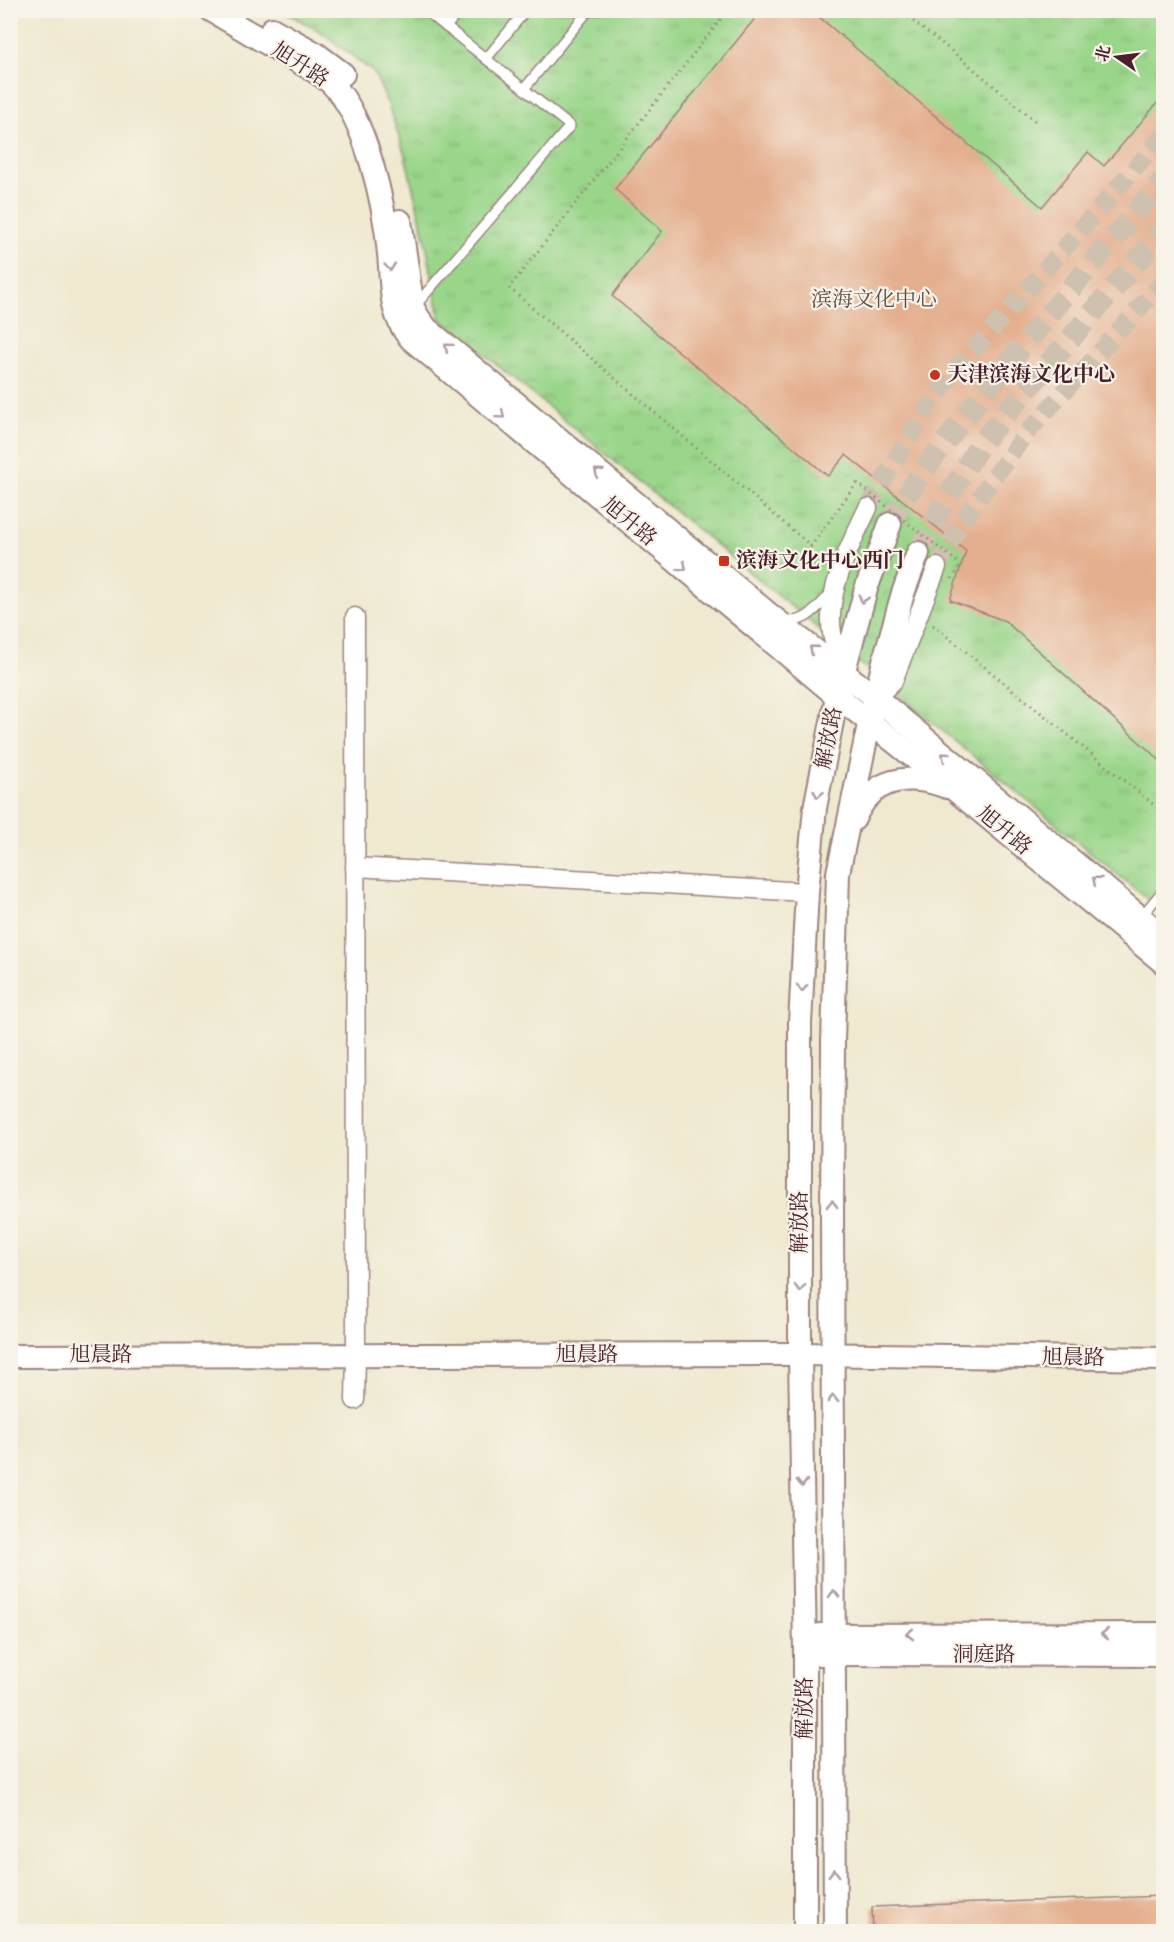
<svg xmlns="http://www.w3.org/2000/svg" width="1174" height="1942" font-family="'IM FELL DW Pica','Noto Serif SC',serif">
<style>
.grass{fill:url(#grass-tufts);stroke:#727a5a;stroke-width:1.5}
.building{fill:#e4af8e}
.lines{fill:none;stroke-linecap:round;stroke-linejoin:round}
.minor-tunnel{stroke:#cec1af;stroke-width:18;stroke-dasharray:18 9;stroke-linecap:butt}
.tertiary-tunnel{stroke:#cec1af;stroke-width:22;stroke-dasharray:22 11;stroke-linecap:butt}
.service-casing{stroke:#9c847e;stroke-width:12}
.minor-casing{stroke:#9c847e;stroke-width:21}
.tertiary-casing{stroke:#9c847e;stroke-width:26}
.path{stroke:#9c847e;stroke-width:3;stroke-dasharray:1.5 4.5;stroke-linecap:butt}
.service{stroke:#fff;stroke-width:9}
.minor{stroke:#fff;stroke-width:18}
.tertiary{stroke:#fff;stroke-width:22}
.path-bridge{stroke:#9c847e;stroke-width:3;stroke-dasharray:1.5 4.5;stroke-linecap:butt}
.oneway{stroke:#ae9aa0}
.poi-dot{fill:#c8321e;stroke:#f7f3e8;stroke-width:2}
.labels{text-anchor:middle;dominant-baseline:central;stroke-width:4.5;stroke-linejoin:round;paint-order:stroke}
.street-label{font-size:21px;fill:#4a1f2b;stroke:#f7f3e8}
.park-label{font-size:21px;fill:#5e4d43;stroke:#f7f3e8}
.poi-label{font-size:21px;font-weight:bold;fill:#4a1f2b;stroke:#f7f3e8;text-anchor:start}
</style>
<defs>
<pattern id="grass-tufts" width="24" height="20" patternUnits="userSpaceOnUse" patternTransform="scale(1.5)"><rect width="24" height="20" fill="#9ad68a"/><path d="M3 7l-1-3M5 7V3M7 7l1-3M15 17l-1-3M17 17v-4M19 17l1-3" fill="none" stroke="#86b777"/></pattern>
</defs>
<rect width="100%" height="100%" fill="#f7f3e8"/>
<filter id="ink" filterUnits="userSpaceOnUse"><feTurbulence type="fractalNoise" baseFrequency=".0167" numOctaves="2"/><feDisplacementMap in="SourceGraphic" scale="12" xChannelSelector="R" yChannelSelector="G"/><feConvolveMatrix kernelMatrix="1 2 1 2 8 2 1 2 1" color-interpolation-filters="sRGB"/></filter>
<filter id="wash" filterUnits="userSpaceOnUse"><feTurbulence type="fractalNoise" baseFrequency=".008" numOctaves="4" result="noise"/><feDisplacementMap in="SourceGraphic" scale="24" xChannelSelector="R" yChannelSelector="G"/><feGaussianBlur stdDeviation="1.35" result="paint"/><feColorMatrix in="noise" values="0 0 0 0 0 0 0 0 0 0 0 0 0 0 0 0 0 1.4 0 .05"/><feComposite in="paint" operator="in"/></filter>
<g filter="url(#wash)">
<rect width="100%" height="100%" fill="#efe9d0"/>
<!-- grass -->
<polygon class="grass" points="283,11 1163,11 1163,912 440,318 425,238 405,155 388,104 374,73 323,33"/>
<g id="blocks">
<!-- building -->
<g class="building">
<polygon points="762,10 811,10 1042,207 1088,152 1104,166 1164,95 1164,764 1005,621 950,600 966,551 846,455 828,476 612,296 662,231 615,189"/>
<polygon points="1164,1896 1164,1932 873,1932 872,1907"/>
</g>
</g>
</g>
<g filter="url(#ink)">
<use href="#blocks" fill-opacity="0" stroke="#9c847e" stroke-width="1.5"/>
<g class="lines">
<!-- minor-tunnel -->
<g class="minor-tunnel">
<polyline points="868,508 891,467 932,401 955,371 1085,225 1164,135"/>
<polyline points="937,567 961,523 1024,436 1164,281"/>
</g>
<!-- tertiary-tunnel -->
<g class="tertiary-tunnel">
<path d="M 890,524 C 920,470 959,424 998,376 C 1052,310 1108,245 1164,180"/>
<polyline points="918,553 943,505 981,443 1164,230"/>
</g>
<defs>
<g id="service">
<polyline points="446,27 459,10"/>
<polyline points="486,59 526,10"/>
<polyline points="524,89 589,10"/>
<polyline points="415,306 570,126 425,10"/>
<path d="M 785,620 C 805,625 818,607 830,594"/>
<polyline points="1141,917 1164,889"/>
</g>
<g id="minor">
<path d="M 843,673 C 839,660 834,646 832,633 C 825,593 851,543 868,508"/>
<polyline points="876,698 893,681 937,567"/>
<polyline points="355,867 807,892"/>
<polyline points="355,1400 356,1355 355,617"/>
</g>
<g id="tertiary">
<path d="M 211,10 C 237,26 264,41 290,57 C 304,65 320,73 332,84 C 366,117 385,207 389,254 C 392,284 389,316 411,339 L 837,696 L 955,790 L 1164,963"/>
<polyline points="272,29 315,53 343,74"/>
<polyline points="400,221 413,308 418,317 427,329 771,616 876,698 1164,937"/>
<path d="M 854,819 C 871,778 908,772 947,787"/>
<polyline points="10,1356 800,1354 1164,1359"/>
<polyline points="820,1635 1164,1634"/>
<polyline points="819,1654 1164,1655"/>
<polyline points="805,1932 805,1654 800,1354 800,1023 807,892 815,808 837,696 866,589 890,524"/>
<polyline points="835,1932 832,1218 833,1042 838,873 870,720 886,653 903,593 918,553"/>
</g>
</defs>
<!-- service casing -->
<use href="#service" class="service-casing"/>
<!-- minor casing -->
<use href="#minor" class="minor-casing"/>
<!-- tertiary casing -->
<use href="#tertiary" class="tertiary-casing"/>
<!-- path -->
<g class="path">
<polyline points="728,10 509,288 811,546 857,483"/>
<polyline points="899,10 963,60 1035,121"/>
<polyline points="952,579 961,565"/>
<polyline points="933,625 1164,813"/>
</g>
<!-- service -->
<use href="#service" class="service"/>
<!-- minor -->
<use href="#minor" class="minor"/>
<!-- tertiary -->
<use href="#tertiary" class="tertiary"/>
<!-- path-bridge -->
<polyline class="path-bridge" points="857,483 961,565"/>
</g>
<!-- one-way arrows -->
<defs><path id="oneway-chevron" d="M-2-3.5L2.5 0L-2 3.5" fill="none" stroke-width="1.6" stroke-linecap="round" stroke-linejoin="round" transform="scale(1.5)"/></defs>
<g class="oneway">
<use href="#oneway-chevron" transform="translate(390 267) rotate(85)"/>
<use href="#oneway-chevron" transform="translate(448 347) rotate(-140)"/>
<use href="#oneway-chevron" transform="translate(501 415) rotate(40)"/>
<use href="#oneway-chevron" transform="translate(598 472) rotate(-140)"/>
<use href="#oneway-chevron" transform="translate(683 567) rotate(40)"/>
<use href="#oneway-chevron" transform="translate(863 599) rotate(107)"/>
<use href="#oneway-chevron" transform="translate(813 649) rotate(-141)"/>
<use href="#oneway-chevron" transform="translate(945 756) rotate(-140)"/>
<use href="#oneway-chevron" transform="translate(818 794) rotate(100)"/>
<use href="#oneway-chevron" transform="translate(1096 880) rotate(-140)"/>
<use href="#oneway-chevron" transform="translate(802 988) rotate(93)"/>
<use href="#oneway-chevron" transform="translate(832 1204) rotate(-90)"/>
<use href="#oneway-chevron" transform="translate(800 1288) rotate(90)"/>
<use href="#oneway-chevron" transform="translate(833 1399) rotate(-90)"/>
<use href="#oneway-chevron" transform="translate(802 1483) rotate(89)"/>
<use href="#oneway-chevron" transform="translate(834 1594) rotate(-91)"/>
<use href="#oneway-chevron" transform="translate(910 1634) rotate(180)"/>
<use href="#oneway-chevron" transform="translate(1105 1634) rotate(180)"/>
<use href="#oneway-chevron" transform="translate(834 1873) rotate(-90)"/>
</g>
</g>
<!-- markers -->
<g class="poi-dot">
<circle cx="935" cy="375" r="6"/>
<rect x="718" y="555" width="12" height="12" rx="3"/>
</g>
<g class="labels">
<!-- street labels -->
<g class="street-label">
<text transform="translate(300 65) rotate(33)">旭升路</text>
<text transform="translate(629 522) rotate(40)">旭升路</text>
<text transform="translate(829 738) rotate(-79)">解放路</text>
<text transform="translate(1004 831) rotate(40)">旭升路</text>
<text transform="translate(800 1222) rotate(-90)">解放路</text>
<text x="101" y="1355">旭晨路</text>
<text x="587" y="1355">旭晨路</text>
<text transform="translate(1073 1358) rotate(1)">旭晨路</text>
<text x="984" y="1655">洞庭路</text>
<text transform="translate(805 1708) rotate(-90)">解放路</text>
</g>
<!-- park labels -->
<g class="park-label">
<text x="874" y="300">滨海文化中心</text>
</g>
<!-- poi labels -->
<g class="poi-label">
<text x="947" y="375">天津滨海文化中心</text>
<text x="736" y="561">滨海文化中心西门</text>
</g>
</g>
<!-- margin -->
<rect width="1174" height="1942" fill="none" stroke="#f7f3e8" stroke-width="36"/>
<!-- north arrow -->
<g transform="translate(1117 57) rotate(284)" stroke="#f7f3e8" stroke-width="4.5" paint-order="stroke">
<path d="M0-4.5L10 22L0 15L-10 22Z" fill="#4a1f2b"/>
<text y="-9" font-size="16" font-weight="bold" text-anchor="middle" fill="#4a1f2b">北</text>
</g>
</svg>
